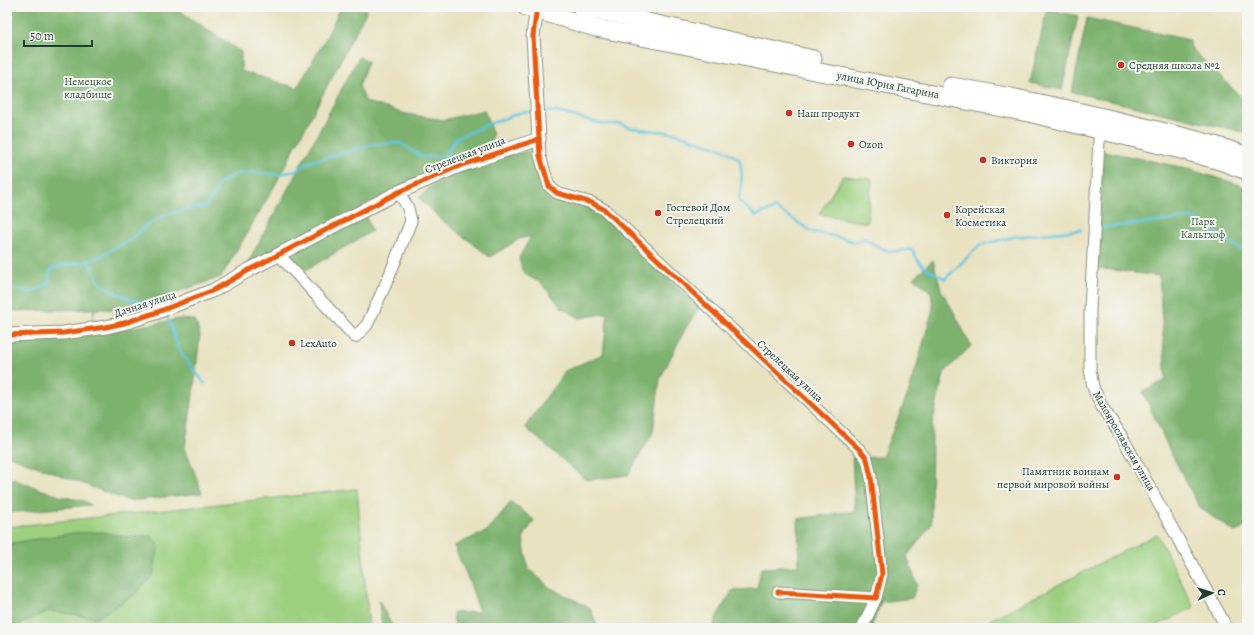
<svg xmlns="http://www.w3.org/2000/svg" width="1254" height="635" font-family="Alegreya,serif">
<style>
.green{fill:#9ccf7f;stroke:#5e865a}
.forest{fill:#7db26e;stroke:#4e7851}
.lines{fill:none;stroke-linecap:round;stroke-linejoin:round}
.stream{stroke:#61c6de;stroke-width:2.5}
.minor-casing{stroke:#84907a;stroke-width:13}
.tertiary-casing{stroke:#84907a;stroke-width:15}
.primary-casing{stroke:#84907a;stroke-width:19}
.minor{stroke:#fff;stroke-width:11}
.tertiary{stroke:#fff;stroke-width:13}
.primary{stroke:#fff;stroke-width:17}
.cycleway-casing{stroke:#f6f6f2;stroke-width:8}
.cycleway{stroke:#e8590c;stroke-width:5}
.poi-dot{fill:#c8321e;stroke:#f6f6f2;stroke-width:1.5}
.labels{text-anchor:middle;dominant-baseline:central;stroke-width:4;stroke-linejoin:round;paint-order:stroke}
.poi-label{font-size:11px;fill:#1f3d34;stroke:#f6f6f2;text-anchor:start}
.park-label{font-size:11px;fill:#385a43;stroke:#f6f6f2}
.street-label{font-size:11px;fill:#1f3d34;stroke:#f6f6f2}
</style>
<rect width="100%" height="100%" fill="#f6f6f2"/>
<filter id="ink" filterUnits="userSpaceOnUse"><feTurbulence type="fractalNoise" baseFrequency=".025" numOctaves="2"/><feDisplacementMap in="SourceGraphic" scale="8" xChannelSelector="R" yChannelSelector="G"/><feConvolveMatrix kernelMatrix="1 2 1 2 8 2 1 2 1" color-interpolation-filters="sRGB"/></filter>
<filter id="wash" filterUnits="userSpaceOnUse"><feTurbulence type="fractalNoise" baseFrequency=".012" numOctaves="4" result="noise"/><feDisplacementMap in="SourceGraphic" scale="16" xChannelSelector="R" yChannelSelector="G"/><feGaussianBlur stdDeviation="0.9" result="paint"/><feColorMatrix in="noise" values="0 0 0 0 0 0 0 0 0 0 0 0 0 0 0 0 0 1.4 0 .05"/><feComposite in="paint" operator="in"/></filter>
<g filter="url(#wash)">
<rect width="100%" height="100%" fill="#e8e2c1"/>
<!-- green -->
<g class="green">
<polygon points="843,176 872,179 867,223 819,214"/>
<polygon points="357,489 369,628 7,628 7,527"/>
<polygon points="1157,534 1194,607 1153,628 991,628 988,621"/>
</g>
<!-- forest -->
<g class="forest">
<polygon points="7,7 174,7 241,52 241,71 297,88 324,42 341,7 366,7 366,12 274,187 221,277 160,298 137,310 94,309 92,335 180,319 195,320 200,335 194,388 185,447 202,493 129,501 7,455 7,340 92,335 94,309 7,311"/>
<polygon points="1047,9 1078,16 1062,90 1030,83"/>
<polygon points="1087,18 1189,40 1191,48 1246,102 1247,133 1072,92"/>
<polygon points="359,57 368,61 359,86 366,102 406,114 444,120 484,110 493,135 489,149 458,159 463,171 498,158 532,150 546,194 601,212 699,308 685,329 660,379 653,432 628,475 586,480 525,427 565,371 603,354 608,313 580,318 562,308 541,283 523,273 519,258 531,236 519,239 490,257 441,219 419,198 432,185 458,172 463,172 458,159 362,206 372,231 306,270 277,250 248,263"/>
<polygon points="1104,151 1185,168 1240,185 1247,189 1247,526 1235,532 1200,508 1170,451 1143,392 1166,380 1159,276 1096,268"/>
<polygon points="933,260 941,290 955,314 971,346 944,373 932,425 931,525 907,556 917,585 912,598 881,602 871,628 713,628 717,616 732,591 757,588 761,568 799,566 798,519 855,511 852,458 882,457 910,389 933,309 931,292 914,278"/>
<polygon points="7,477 59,496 84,501 91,505 7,513"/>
<polygon points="511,502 534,520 523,538 528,568 549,587 590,608 598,628 455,628 453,613 479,612 470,583 454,546 487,531"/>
<polygon points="102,532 127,537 152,536 159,546 153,575 135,594 97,618 48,611 12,628 7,628 7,544 73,533"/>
<polygon points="379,601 393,628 382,628"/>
</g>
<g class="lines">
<!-- stream -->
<g class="stream">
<path d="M 542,112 L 554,111 L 603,124 L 621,124 L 631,128 L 674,133 L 723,149 L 739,159 C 744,173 741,186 739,201 L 756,216 L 775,208 L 813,232 L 838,237 L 855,242 L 865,239 C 886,251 887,254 912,249 L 918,261 L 924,267 L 945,279 L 980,245 L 1013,237 L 1081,230"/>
<polyline points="1097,228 1193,218 1229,242 1243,250 1247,257"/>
<polyline points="88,261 101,284 116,293 136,301 158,304 160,306"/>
<path d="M 7,285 C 22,293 35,295 49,282 L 49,275 L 52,269 L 61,266 L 88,261 L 99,257 L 116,247 L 131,240 L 148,224 L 165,215 L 184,210 L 205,207 L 214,195 L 218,184 L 238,173 L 258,172 L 278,175 L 297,170 L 310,162 L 373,144 L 400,143 L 422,157 L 445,156 L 456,138 L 487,125 L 522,112 L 533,112"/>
<polyline points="165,314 170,324 179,350 205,384"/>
</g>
</g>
</g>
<g filter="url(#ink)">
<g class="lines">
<defs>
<g id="minor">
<polyline points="1101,125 1099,140 1090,310 1090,369 1093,387 1102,407 1121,435 1227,628"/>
<polyline points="539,139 540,156 549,186 557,193 592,203 605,210 860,450 867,459 871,477 882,574 876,598 778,592"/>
<polyline points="279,255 355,337 367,325 388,279 411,221 408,208 399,192"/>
<polyline points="862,628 876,598"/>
</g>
<polyline id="tertiary" points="7,335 63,333 106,327 124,323 155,313 214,290 249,270 399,192 459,166 539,139 533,36 537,7"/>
<g id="primary">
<polyline points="526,7 596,28 1033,114 1181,150 1220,161 1247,171"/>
<polyline points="581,7 813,59"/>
<path d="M 951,86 C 1009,96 1066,108 1124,122 C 1165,132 1207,141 1247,156"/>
</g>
</defs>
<!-- minor casing -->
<use href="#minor" class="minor-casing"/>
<!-- tertiary casing -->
<use href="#tertiary" class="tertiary-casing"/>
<!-- primary casing -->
<use href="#primary" class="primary-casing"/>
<!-- minor -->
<use href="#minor" class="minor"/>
<!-- tertiary -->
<use href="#tertiary" class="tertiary"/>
<!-- primary -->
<use href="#primary" class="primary"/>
<defs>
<g id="cycleway">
<polyline points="537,7 533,36 539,139 540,156 549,186 557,193 592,203 605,210 860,450 867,459 871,477 882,574 876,598 778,592"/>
<polyline points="7,335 63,333 106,327 124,323 155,313 214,290 249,270 399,192 459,166 539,139"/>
</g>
</defs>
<!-- cycleway casing -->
<use href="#cycleway" class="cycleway-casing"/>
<!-- cycleway -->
<use href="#cycleway" class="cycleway"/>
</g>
</g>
<!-- markers -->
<g class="poi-dot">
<circle cx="1121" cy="65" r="4"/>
<circle cx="789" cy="113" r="4"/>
<circle cx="851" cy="144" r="4"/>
<circle cx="983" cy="160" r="4"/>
<circle cx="658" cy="213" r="4"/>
<circle cx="947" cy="215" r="4"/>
<circle cx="292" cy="343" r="4"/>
<circle cx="1117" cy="477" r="4"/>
</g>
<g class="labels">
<!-- poi labels -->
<g class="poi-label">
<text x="1129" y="65">Средняя школа №2</text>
<text x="797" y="113">Наш продукт</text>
<text x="859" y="144">Ozon</text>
<text x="991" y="160">Виктория</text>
<text x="666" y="207">Гостевой Дом<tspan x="666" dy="13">Стрелецкий</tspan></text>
<text x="955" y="209">Корейская<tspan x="955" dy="13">Косметика</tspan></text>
<text x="300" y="343">LexAuto</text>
<text x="1109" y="471" text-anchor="end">Памятник воинам<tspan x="1109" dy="13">первой мировой войны</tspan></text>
</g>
<!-- park labels -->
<g class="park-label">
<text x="88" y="81">Немецкое<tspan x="88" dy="13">кладбище</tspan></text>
<text x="1203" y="221">Парк<tspan x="1203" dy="13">Кальтхоф</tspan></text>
</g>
<!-- street labels -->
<g class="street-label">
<text transform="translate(888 85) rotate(11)">улица Юрия Гагарина</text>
<text transform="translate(465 155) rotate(-21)">Стрелецкая улица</text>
<text transform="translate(145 304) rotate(-18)">Дачная улица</text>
<text transform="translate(790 371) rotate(43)">Стрелецкая улица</text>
<text transform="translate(1124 441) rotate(60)">Малоярославская улица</text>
</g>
</g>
<!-- margin -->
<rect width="1254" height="635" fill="none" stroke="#f6f6f2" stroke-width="24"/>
<!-- north arrow -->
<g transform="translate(1212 593) rotate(86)" stroke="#f6f6f2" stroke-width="3" paint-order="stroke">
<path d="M0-3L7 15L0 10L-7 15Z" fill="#1f3d34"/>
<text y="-6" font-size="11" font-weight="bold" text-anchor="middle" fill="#1f3d34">С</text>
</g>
<!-- scale -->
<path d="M24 40v6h68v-6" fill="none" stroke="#1f3d34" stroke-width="2"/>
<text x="30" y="40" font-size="12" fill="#1f3d34" stroke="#f6f6f2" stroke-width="3" paint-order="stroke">50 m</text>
</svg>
